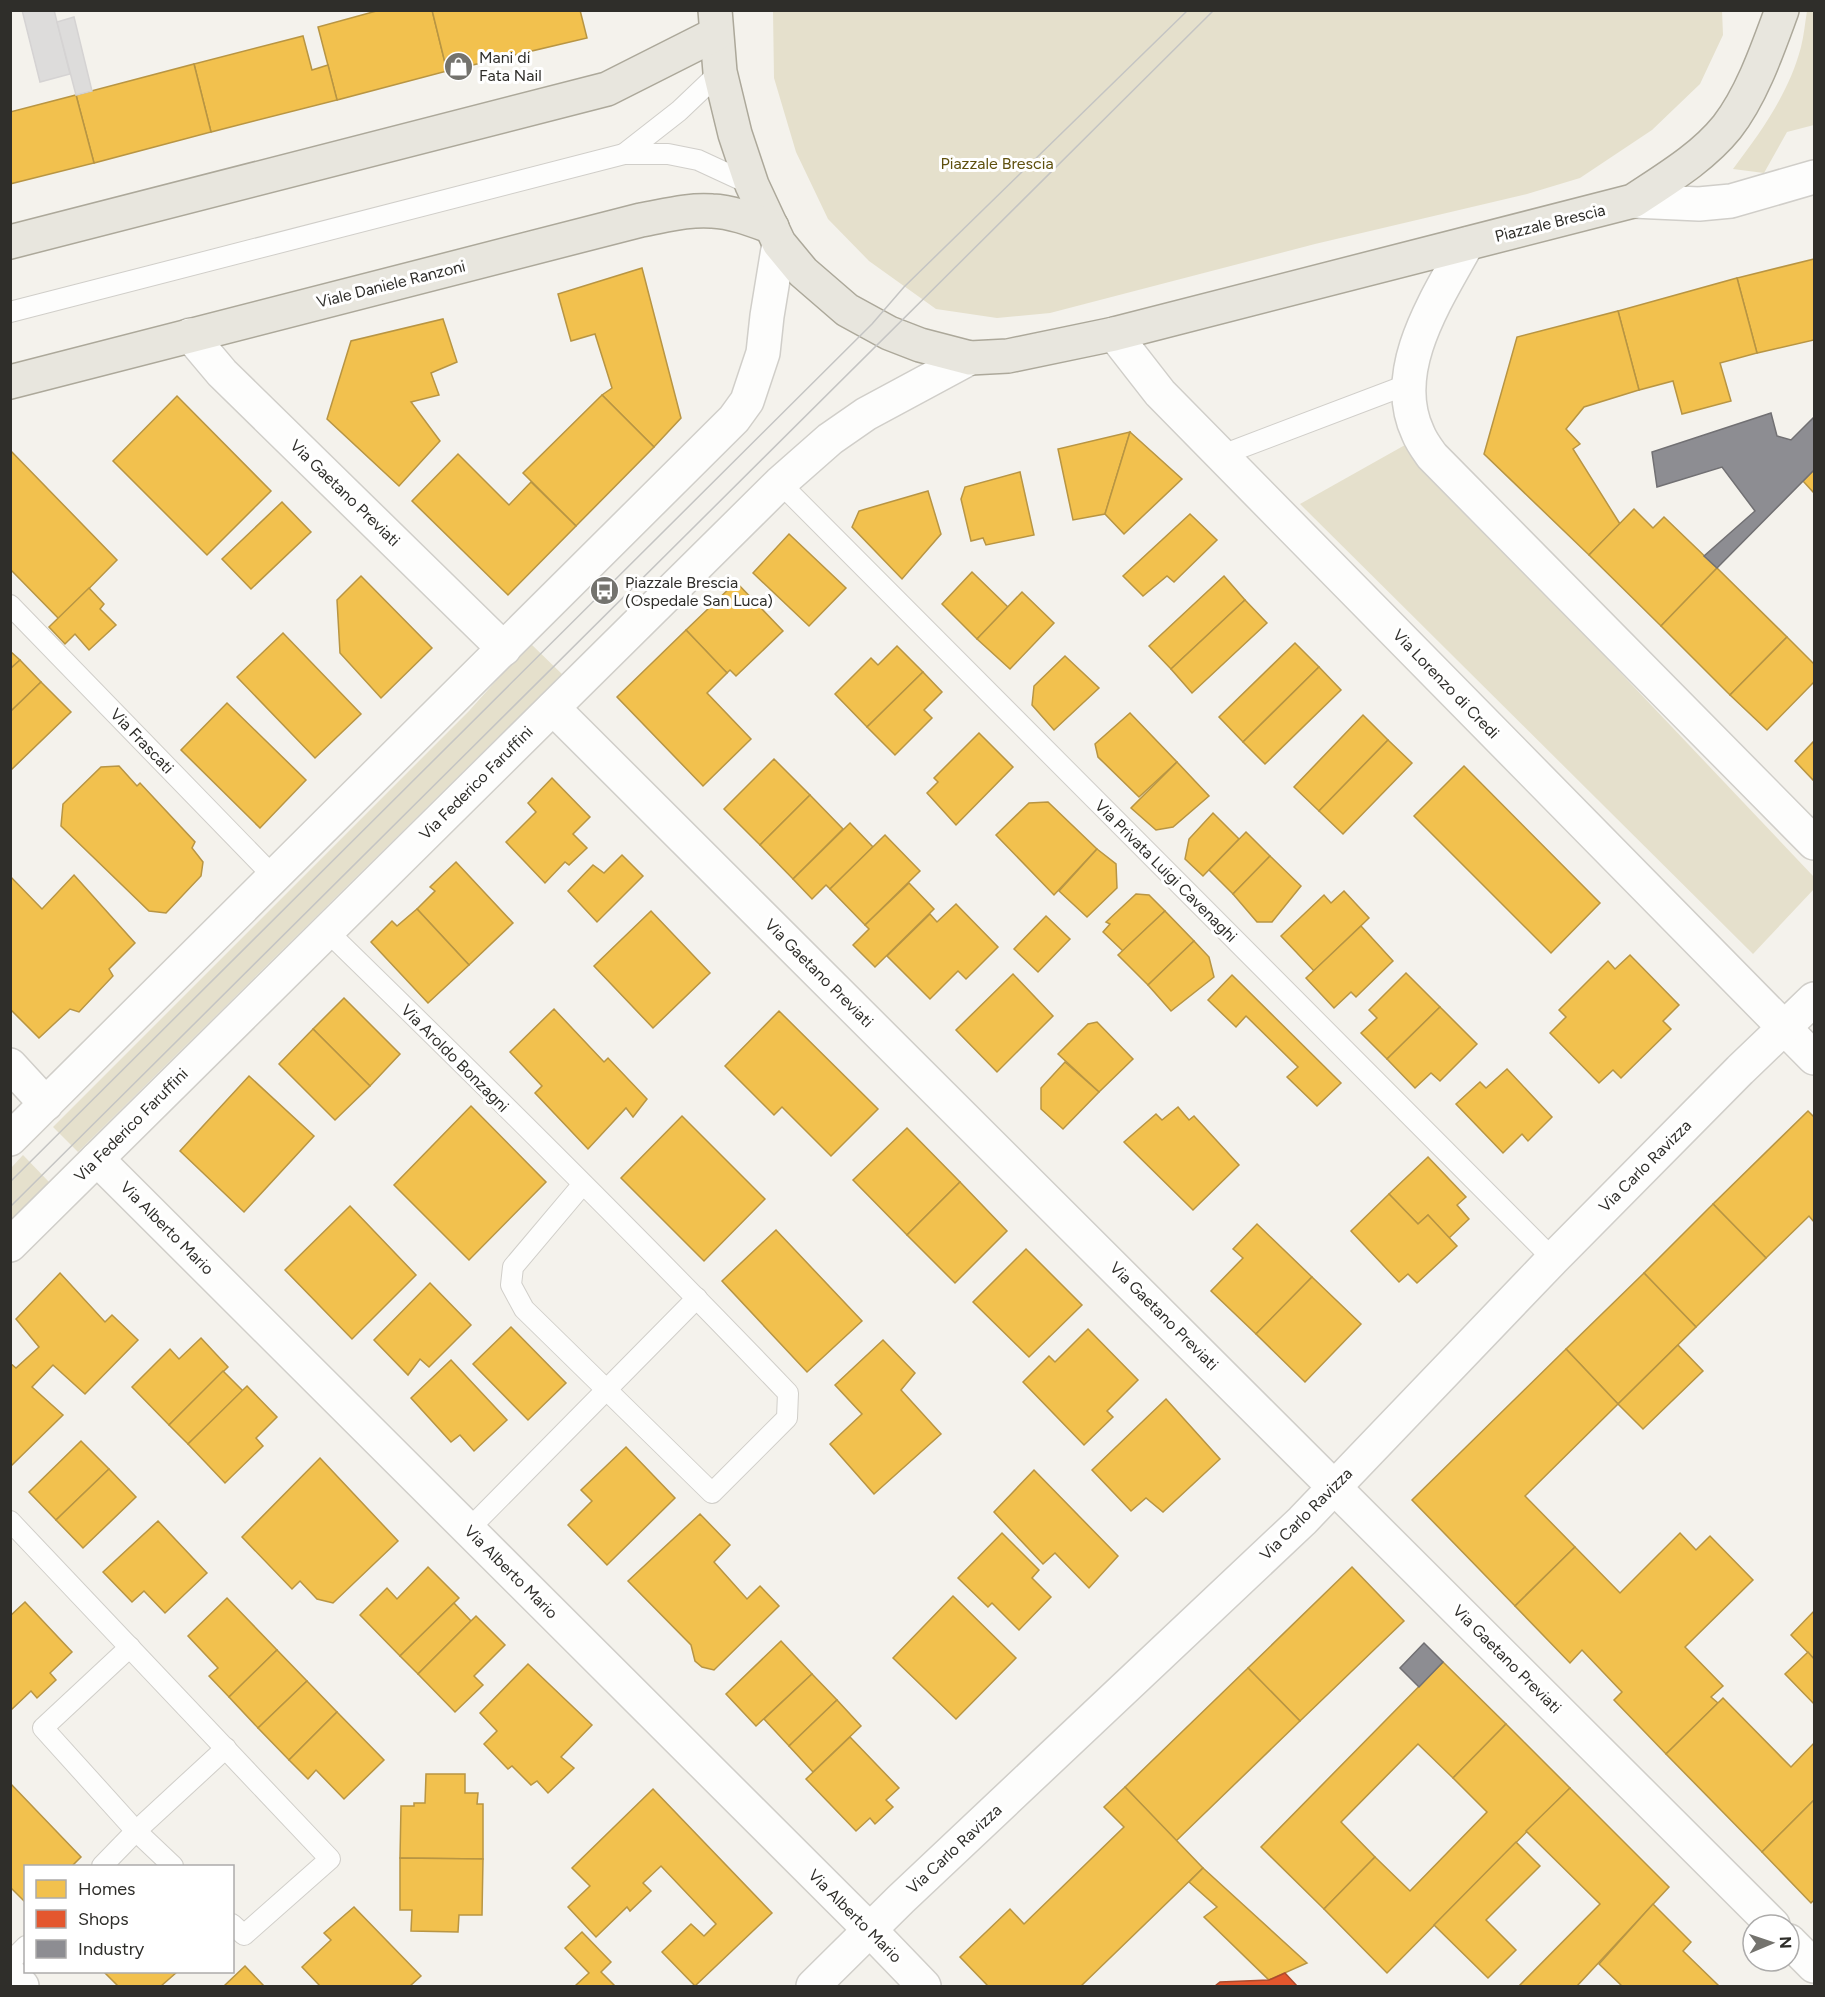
<svg xmlns="http://www.w3.org/2000/svg" width="1825" height="1997" font-family="Figtree,sans-serif">
<style>
.green{fill:#e5e0cc}
.homes{fill:#f2c14e;stroke:#b89543;stroke-width:1.5}
.shops{fill:#e4572e;stroke:#ae4b2d;stroke-width:1.5}
.industry{fill:#8d8d92;stroke:#717073;stroke-width:1.5}
.building{fill:#dddcdb;stroke:#d5d3d3;stroke-width:1.5}
.lines{fill:none;stroke-linecap:round;stroke-linejoin:round}
.service-casing{stroke:#d0cec9;stroke-width:22}
.minor-casing{stroke:#d0cec9;stroke-width:36}
.primary-casing{stroke:#aca89a;stroke-width:36}
.service{stroke:#fdfdfc;stroke-width:20}
.minor{stroke:#fdfdfc;stroke-width:33}
.primary{stroke:#e8e6de;stroke-width:33}
.tram{stroke:#c4c4c3;stroke-width:1.5}
.labels{text-anchor:middle;dominant-baseline:central;stroke-width:6;stroke-linejoin:round;paint-order:stroke}
.poi-label{font-size:16px;fill:#2f2e2a;stroke:#fff;text-anchor:start}
.park-label{font-size:16px;fill:#5f500e;stroke:#fff}
.street-label{font-size:16px;fill:#2f2e2a;stroke:#fff}
</style>
<rect width="100%" height="100%" fill="#f4f2ec"/>
<!-- green -->
<g class="green">
<polygon points="1722,10 1723,35 1700,84 1652,130 1580,178 1527,194 1315,244 1050,313 997,318 936,309 869,261 828,219 796,152 774,78 773,11"/>
<path d="M 1807,11 L 1814,11 L 1814,125 L 1787,132 L 1764,173 L 1733,169 C 1761,132 1789,93 1801,47 C 1804,35 1805,23 1807,11 Z"/>
<polygon points="1405,445 1814,877 1814,889 1753,954 1300,504"/>
<polygon points="530,643 565,677 496,739 78,1152 53,1127 469,711"/>
<polygon points="23,1155 49,1182 11,1220 11,1168"/>
</g>
<!-- homes -->
<g class="homes">
<polygon points="380,10 432,10 447,71 337,100 318,27"/>
<polygon points="432,10 580,10 587,38 447,71"/>
<polygon points="303,36 312,70 328,65 337,100 211,132 194,64"/>
<polygon points="194,64 211,132 94,163 76,95"/>
<polygon points="76,95 94,163 10,184 10,112"/>
<polygon points="1814,259 1814,340 1757,353 1737,278"/>
<polygon points="642,268 681,418 654,447 602,395 612,388 595,334 571,341 558,294"/>
<polygon points="1737,278 1757,353 1720,363 1731,401 1682,414 1673,381 1639,390 1618,311"/>
<polygon points="1618,311 1639,390 1584,407 1566,429 1580,444 1573,449 1620,524 1589,555 1484,454 1517,337"/>
<polygon points="443,319 457,362 431,373 439,395 411,402 440,441 399,486 327,419 351,341"/>
<polygon points="602,395 654,447 576,526 523,473"/>
<polygon points="177,396 271,491 207,555 113,461"/>
<polygon points="1130,432 1105,514 1073,520 1058,449"/>
<polygon points="1130,432 1182,479 1124,534 1105,514"/>
<polygon points="10,450 117,560 59,619 10,569"/>
<polygon points="458,454 509,505 531,482 576,526 508,595 412,501"/>
<polygon points="1814,470 1814,493 1803,481"/>
<polygon points="1020,472 1034,535 986,545 983,538 971,541 961,499 965,487"/>
<polygon points="928,491 941,534 902,579 852,527 859,511"/>
<polygon points="282,502 311,532 251,589 222,559"/>
<polygon points="1634,509 1653,528 1664,517 1717,568 1661,626 1589,555"/>
<polygon points="1190,514 1217,540 1174,582 1167,576 1143,596 1123,576"/>
<polygon points="789,534 846,588 809,626 753,573"/>
<polygon points="1717,568 1787,637 1730,695 1661,626"/>
<polygon points="972,572 1008,607 977,639 942,604"/>
<polygon points="361,576 432,648 381,698 340,653 337,600"/>
<polygon points="1224,576 1245,600 1171,669 1149,646"/>
<polygon points="736,582 783,631 736,676 730,670 727,673 686,630"/>
<polygon points="89,588 104,604 100,609 116,625 89,650 75,634 65,644 49,627"/>
<polygon points="1022,592 1054,623 1010,669 977,639"/>
<polygon points="1245,600 1267,623 1192,693 1171,669"/>
<polygon points="686,630 727,673 707,693 751,739 703,786 617,697"/>
<polygon points="283,633 361,714 315,758 237,677"/>
<polygon points="1787,637 1814,664 1814,682 1767,730 1730,695"/>
<polygon points="1295,643 1319,667 1243,742 1219,717"/>
<polygon points="897,646 923,672 867,727 835,694 871,658 878,665"/>
<polygon points="10,651 20,660 10,669"/>
<polygon points="1065,656 1099,688 1054,730 1032,705 1034,686"/>
<polygon points="20,660 41,682 10,712 10,669"/>
<polygon points="1319,667 1341,690 1265,764 1243,742"/>
<polygon points="923,672 942,692 924,710 932,718 895,755 867,727"/>
<polygon points="41,682 71,712 11,770 10,712"/>
<polygon points="227,703 306,780 260,828 181,750"/>
<polygon points="1130,713 1177,762 1139,797 1098,757 1095,744"/>
<polygon points="1363,715 1388,740 1319,811 1294,787"/>
<polygon points="979,733 1013,767 956,825 927,793 938,782 934,778"/>
<polygon points="1388,740 1412,763 1343,834 1319,811"/>
<polygon points="1814,741 1814,781 1795,761"/>
<polygon points="774,759 810,795 760,845 724,809"/>
<polygon points="1177,762 1209,796 1173,827 1156,830 1131,808"/>
<polygon points="119,766 137,786 140,783 195,842 192,848 203,862 201,876 166,913 149,911 61,826 63,804 101,767"/>
<polygon points="1464,766 1600,903 1551,953 1414,816"/>
<polygon points="552,778 590,817 573,834 587,848 569,865 565,862 545,883 506,842 536,812 528,803"/>
<polygon points="810,795 843,829 793,879 760,845"/>
<polygon points="1048,802 1097,849 1054,895 996,835 1029,803"/>
<polygon points="1213,813 1239,839 1203,876 1185,859 1189,839"/>
<polygon points="850,823 873,847 830,889 826,885 812,899 793,879"/>
<polygon points="1246,832 1270,856 1233,894 1209,870"/>
<polygon points="885,835 920,871 865,925 830,889"/>
<polygon points="1097,849 1116,864 1117,888 1087,917 1059,891"/>
<polygon points="622,855 643,876 597,922 568,891 593,865 604,873"/>
<polygon points="1270,856 1301,886 1272,922 1257,922 1233,894"/>
<polygon points="456,862 513,923 469,965 417,909 435,891 430,887"/>
<polygon points="74,875 135,943 109,969 113,976 79,1012 70,1009 39,1038 10,1009 10,876 42,909"/>
<polygon points="909,883 934,909 875,967 853,945 869,929 865,925"/>
<polygon points="1344,891 1369,918 1314,971 1281,936 1324,895 1331,903"/>
<polygon points="1136,894 1149,895 1165,911 1123,951 1103,932 1110,924 1106,922"/>
<polygon points="956,904 998,947 966,979 958,971 930,999 887,956 930,914 937,922"/>
<polygon points="417,909 469,965 428,1003 371,942 392,921 397,926"/>
<polygon points="651,911 710,973 653,1028 594,966"/>
<polygon points="1165,911 1194,941 1148,985 1118,955"/>
<polygon points="1046,916 1070,939 1038,972 1014,949"/>
<polygon points="1361,926 1393,961 1356,997 1351,992 1334,1008 1306,978"/>
<polygon points="1194,941 1209,957 1214,977 1171,1011 1148,985"/>
<polygon points="1630,955 1679,1005 1663,1021 1671,1029 1621,1078 1613,1070 1599,1083 1550,1033 1566,1017 1559,1010 1608,961 1615,969"/>
<polygon points="1406,973 1440,1007 1387,1059 1361,1033 1377,1018 1369,1010"/>
<polygon points="1013,974 1053,1016 997,1072 956,1030"/>
<polygon points="1232,975 1341,1083 1317,1106 1287,1077 1298,1067 1246,1016 1236,1027 1208,1000"/>
<polygon points="344,998 400,1054 370,1086 313,1029"/>
<polygon points="1440,1007 1477,1044 1440,1081 1431,1073 1415,1088 1387,1059"/>
<polygon points="554,1009 604,1062 608,1058 647,1099 633,1117 626,1108 588,1149 535,1093 542,1086 510,1052"/>
<polygon points="779,1011 878,1109 831,1156 782,1107 774,1115 725,1066"/>
<polygon points="1097,1022 1133,1059 1099,1092 1058,1054 1088,1024"/>
<polygon points="313,1029 370,1086 335,1120 279,1064"/>
<polygon points="1065,1062 1099,1092 1063,1129 1041,1109 1041,1088"/>
<polygon points="1507,1069 1552,1117 1528,1141 1522,1134 1503,1153 1456,1104 1480,1082 1486,1088"/>
<polygon points="249,1076 314,1136 244,1212 180,1151"/>
<polygon points="471,1106 546,1182 469,1260 394,1185"/>
<polygon points="1178,1107 1189,1120 1194,1116 1239,1165 1193,1210 1124,1142 1156,1114 1162,1120"/>
<polygon points="1808,1111 1814,1117 1814,1222 1809,1216 1766,1258 1713,1204"/>
<polygon points="682,1116 765,1199 704,1261 621,1178"/>
<polygon points="907,1128 960,1182 907,1235 853,1180"/>
<polygon points="1428,1157 1466,1197 1457,1205 1469,1219 1449,1238 1428,1215 1418,1224 1389,1194"/>
<polygon points="960,1182 1007,1231 955,1283 907,1235"/>
<polygon points="1389,1194 1418,1224 1428,1215 1457,1246 1417,1283 1408,1274 1399,1282 1351,1231"/>
<polygon points="1713,1204 1766,1258 1696,1327 1644,1273"/>
<polygon points="350,1206 416,1275 352,1339 285,1270"/>
<polygon points="1257,1224 1312,1277 1256,1334 1211,1291 1243,1258 1233,1249"/>
<polygon points="776,1230 862,1321 807,1372 722,1281"/>
<polygon points="1026,1249 1082,1305 1029,1357 973,1302"/>
<polygon points="60,1273 105,1322 112,1315 138,1340 85,1394 53,1365 32,1387 63,1415 10,1467 10,1363 16,1368 39,1347 16,1319"/>
<polygon points="1644,1273 1696,1327 1618,1404 1566,1349"/>
<polygon points="1312,1277 1361,1324 1305,1382 1256,1334"/>
<polygon points="430,1283 471,1325 429,1367 420,1359 408,1375 374,1340"/>
<polygon points="511,1327 566,1383 528,1420 473,1364"/>
<polygon points="1088,1329 1138,1380 1107,1411 1113,1417 1084,1445 1023,1382 1049,1356 1055,1362"/>
<polygon points="201,1338 228,1367 169,1425 132,1387 170,1349 179,1359"/>
<polygon points="883,1340 915,1373 901,1390 941,1434 874,1494 830,1444 862,1414 835,1385"/>
<polygon points="1678,1345 1703,1371 1643,1429 1618,1404"/>
<polygon points="1566,1349 1618,1404 1525,1496 1575,1547 1515,1606 1412,1500"/>
<polygon points="451,1360 507,1420 474,1451 460,1435 451,1442 411,1398"/>
<polygon points="223,1371 243,1391 188,1444 169,1425"/>
<polygon points="247,1386 277,1417 256,1438 263,1446 225,1483 188,1444"/>
<polygon points="1166,1399 1220,1459 1163,1512 1146,1498 1131,1511 1092,1470"/>
<polygon points="81,1441 109,1469 56,1520 29,1492"/>
<polygon points="626,1447 675,1498 607,1565 568,1525 592,1501 581,1490"/>
<polygon points="320,1458 398,1541 333,1603 317,1599 300,1581 292,1589 242,1537"/>
<polygon points="109,1469 136,1497 83,1548 56,1520"/>
<polygon points="1034,1470 1118,1556 1089,1588 1055,1553 1043,1564 994,1512"/>
<polygon points="700,1514 730,1545 714,1562 747,1599 760,1586 779,1606 714,1670 702,1667 695,1661 691,1645 628,1581"/>
<polygon points="158,1521 207,1573 165,1613 144,1591 132,1602 103,1572"/>
<polygon points="1002,1533 1039,1570 1032,1578 1051,1597 1019,1630 992,1603 988,1607 958,1578"/>
<polygon points="1680,1533 1696,1550 1710,1536 1753,1580 1685,1647 1723,1686 1711,1697 1718,1703 1666,1754 1614,1700 1622,1692 1582,1650 1570,1663 1515,1606 1575,1547 1620,1593"/>
<polygon points="428,1567 459,1598 400,1656 360,1615 387,1588 397,1599"/>
<polygon points="1352,1567 1404,1621 1300,1721 1248,1668"/>
<polygon points="953,1596 1016,1658 956,1719 893,1658"/>
<polygon points="227,1598 277,1650 229,1697 209,1676 218,1668 188,1636"/>
<polygon points="25,1602 72,1652 50,1673 56,1680 37,1698 31,1691 11,1710 10,1616"/>
<polygon points="454,1603 471,1621 418,1674 400,1656"/>
<polygon points="1814,1611 1814,1659 1791,1635"/>
<polygon points="476,1616 505,1645 474,1676 483,1685 455,1712 418,1674"/>
<polygon points="781,1641 812,1674 756,1726 726,1694"/>
<polygon points="277,1650 307,1681 258,1728 229,1697"/>
<polygon points="1808,1652 1814,1659 1814,1704 1785,1674"/>
<polygon points="1443,1662 1506,1724 1453,1778 1418,1744 1341,1822 1375,1857 1324,1909 1261,1847"/>
<polygon points="528,1664 592,1725 561,1757 574,1768 548,1793 537,1781 531,1785 512,1766 508,1769 484,1744 497,1731 480,1713"/>
<polygon points="1248,1668 1300,1721 1176,1841 1125,1787"/>
<polygon points="812,1674 837,1700 789,1746 764,1719"/>
<polygon points="307,1681 337,1712 289,1760 258,1728"/>
<polygon points="1723,1698 1791,1767 1814,1743 1814,1800 1762,1852 1666,1754"/>
<polygon points="837,1700 861,1726 813,1772 789,1746"/>
<polygon points="337,1712 384,1760 344,1799 316,1770 308,1779 289,1760"/>
<polygon points="1506,1724 1570,1788 1387,1973 1324,1909 1375,1857 1410,1891 1487,1812 1453,1778"/>
<polygon points="850,1737 899,1788 886,1800 893,1807 875,1824 870,1818 856,1831 806,1779"/>
<polygon points="426,1774 465,1774 465,1793 478,1793 477,1804 483,1804 483,1859 400,1858 401,1806 414,1806 414,1803 425,1803"/>
<polygon points="10,1783 81,1857 72,1866 26,1866 26,1903 10,1887"/>
<polygon points="1125,1787 1203,1868 1081,1986 988,1986 960,1957 1010,1909 1024,1924 1124,1827 1104,1807"/>
<polygon points="1570,1788 1669,1887 1577,1986 1519,1986 1600,1904 1526,1831"/>
<polygon points="653,1789 772,1913 695,1986 662,1952 691,1924 704,1936 716,1924 661,1866 643,1883 651,1891 630,1911 627,1907 596,1937 568,1907 590,1886 572,1868"/>
<polygon points="1814,1800 1814,1900 1811,1903 1762,1852"/>
<polygon points="1516,1842 1540,1866 1486,1920 1516,1950 1488,1978 1434,1925"/>
<polygon points="400,1858 483,1859 482,1915 459,1915 458,1932 411,1931 412,1910 400,1910"/>
<polygon points="1203,1868 1307,1963 1269,1980 1204,1917 1217,1907 1189,1882"/>
<polygon points="1653,1904 1691,1942 1683,1951 1719,1986 1622,1986 1599,1964"/>
<polygon points="354,1907 421,1976 410,1986 320,1986 302,1967 331,1940 324,1933"/>
<polygon points="582,1932 611,1962 601,1972 615,1986 575,1986 589,1973 565,1948"/>
<polygon points="245,1966 264,1986 224,1986"/>
<polygon points="104,1972 177,1972 161,1986 118,1986"/>
</g>
<!-- shops -->
<polygon class="shops" points="1285,1973 1297,1986 1215,1986 1220,1982 1269,1980"/>
<!-- industry -->
<g class="industry">
<polygon points="1771,413 1777,436 1791,440 1814,417 1814,470 1717,568 1704,556 1755,511 1722,467 1657,487 1652,452"/>
<polygon points="1424,1643 1443,1662 1419,1687 1400,1668"/>
</g>
<!-- building -->
<g class="building">
<polygon points="22,10 54,10 70,74 40,82"/>
<polygon points="74,17 92,91 76,95 57,22"/>
</g>
<g class="lines">
<defs>
<g id="service">
<polyline points="624,154 679,111 720,72"/>
<polyline points="10,312 624,154 668,154 698,160 752,185"/>
<polyline points="1222,455 1409,384"/>
<polyline points="780,483 1553,1259"/>
<polyline points="10,605 274,877"/>
<path d="M 327,931 C 483,1083 638,1236 788,1393 L 787,1418 L 712,1493 L 524,1309 L 511,1285 L 513,1267 L 583,1184"/>
<polyline points="10,1521 330,1859 244,1935 232,1924"/>
<polyline points="468,1530 697,1298"/>
<polyline points="130,1647 43,1728 136,1831 173,1866"/>
<polyline points="102,1866 136,1831 226,1748"/>
<polyline points="10,1962 26,1946"/>
</g>
<g id="minor">
<polyline points="1633,201 1699,204 1731,201 1814,177"/>
<path d="M 1467,244 C 1438,297 1388,370 1418,433 C 1421,441 1427,449 1432,456 L 1814,843"/>
<polyline points="1114,334 1160,393 1814,1058"/>
<polyline points="190,335 222,373 504,649"/>
<polyline points="553,708 1773,1925"/>
<polyline points="10,1065 46,1104"/>
<polyline points="10,1139 734,419 747,401 763,353 767,316 779,243"/>
<polyline points="97,1159 870,1930 924,1986"/>
<polyline points="10,1245 780,483 830,439 866,414 970,358"/>
<polyline points="1789,1941 1814,1966"/>
<polyline points="10,1975 22,1986"/>
<polyline points="813,1986 901,1899 1302,1521 1553,1259 1740,1070 1814,999"/>
</g>
<g id="primary">
<path d="M 715,10 L 720,72 L 735,134 L 752,185 L 779,243 L 803,272 L 847,310 L 889,333 L 920,345 L 970,358 L 1008,356 L 1114,334 L 1633,201 C 1666,179 1702,158 1727,127 C 1752,95 1768,48 1782,10"/>
<polyline points="10,242 607,89 716,34"/>
<path d="M 10,382 L 641,220 C 664,216 689,209 712,211 C 733,212 753,220 772,227"/>
</g>
</defs>
<!-- service casing -->
<use href="#service" class="service-casing"/>
<!-- minor casing -->
<use href="#minor" class="minor-casing"/>
<!-- primary casing -->
<use href="#primary" class="primary-casing"/>
<!-- service -->
<use href="#service" class="service"/>
<!-- minor -->
<use href="#minor" class="minor"/>
<!-- primary -->
<use href="#primary" class="primary"/>
<!-- tram -->
<g class="tram">
<polyline points="10,1182 872,324 904,287 1188,10"/>
<polyline points="10,1207 1214,10"/>
</g>
</g>
<!-- icons -->
<defs>
<symbol id="shop-disc" viewBox="-11 -11 22 22"><circle r="9.5" fill="#74736e" stroke="#fff"/><path d="M-5-2.5h2.3a2.7 3.5 0 0 1 5.4 0H5L5.5 6h-11ZM-1.5-2.5h3a1.5 2.3 0 0 0-3 0Z" fill="#fff"/></symbol>
<symbol id="bus-disc" viewBox="-11 -11 22 22"><circle r="9.5" fill="#74736e" stroke="#fff"/><path d="M-5-6H5V4H4V6H2V4H-2V6H-4V4H-5ZM-3.5-4V0h7V-4ZM-3.5 1.2v1.5H-2V1.2ZM2 1.2v1.5H3.5V1.2Z" fill="#fff"/></symbol>
</defs>
<g fill-rule="evenodd">
<use href="#shop-disc" x="442" y="50" width="33" height="33"/>
<use href="#bus-disc" x="588" y="574" width="33" height="33"/>
</g>
<g class="labels">
<!-- poi labels -->
<g class="poi-label">
<text x="479" y="57">Mani di<tspan x="479" dy="18">Fata Nail</tspan></text>
<text x="625" y="582">Piazzale Brescia<tspan x="625" dy="18">(Ospedale San Luca)</tspan></text>
</g>
<!-- park labels -->
<g class="park-label">
<text x="997" y="163">Piazzale Brescia</text>
</g>
<!-- street labels -->
<g class="street-label">
<text transform="translate(1550 223) rotate(-14)">Piazzale Brescia</text>
<text transform="translate(391 284) rotate(-14)">Viale Daniele Ranzoni</text>
<text transform="translate(345 493) rotate(44)">Via Gaetano Previati</text>
<text transform="translate(1446 684) rotate(46)">Via Lorenzo di Credi</text>
<text transform="translate(142 741) rotate(46)">Via Frascati</text>
<text transform="translate(476 783) rotate(-45)">Via Federico Faruffini</text>
<text transform="translate(1166 871) rotate(45)">Via Privata Luigi Cavenaghi</text>
<text transform="translate(819 973) rotate(45)">Via Gaetano Previati</text>
<text transform="translate(455 1058) rotate(45)">Via Aroldo Bonzagni</text>
<text transform="translate(131 1125) rotate(-45)">Via Federico Faruffini</text>
<text transform="translate(1645 1166) rotate(-45)">Via Carlo Ravizza</text>
<text transform="translate(167 1228) rotate(45)">Via Alberto Mario</text>
<text transform="translate(1164 1316) rotate(45)">Via Gaetano Previati</text>
<text transform="translate(1306 1514) rotate(-45)">Via Carlo Ravizza</text>
<text transform="translate(511 1572) rotate(45)">Via Alberto Mario</text>
<text transform="translate(1507 1659) rotate(45)">Via Gaetano Previati</text>
<text transform="translate(954 1849) rotate(-43)">Via Carlo Ravizza</text>
<text transform="translate(855 1916) rotate(45)">Via Alberto Mario</text>
</g>
</g>
<!-- border -->
<rect width="1825" height="1997" fill="none" stroke="#2f2e2a" stroke-width="24"/>
<!-- legend -->
<rect x="24" y="1865" width="210" height="108" fill="#ffffff" stroke="#acabaa" stroke-width="1.5"/>
<rect x="36" y="1880" width="30" height="18" fill="#f2c14e" stroke="#acabaa" stroke-width="1.5"/>
<text x="78" y="1895" font-size="18" fill="#2f2e2a">Homes</text>
<rect x="36" y="1910" width="30" height="18" fill="#e4572e" stroke="#acabaa" stroke-width="1.5"/>
<text x="78" y="1925" font-size="18" fill="#2f2e2a">Shops</text>
<rect x="36" y="1940" width="30" height="18" fill="#8d8d92" stroke="#acabaa" stroke-width="1.5"/>
<text x="78" y="1955" font-size="18" fill="#2f2e2a">Industry</text>
<!-- north arrow -->
<g transform="translate(1771 1943) rotate(88)"><circle r="28" fill="#ffffff" stroke="#acabaa" stroke-width="1.5"/>
<path d="M0-4.5L10 22L0 15L-10 22Z" fill="#74736e"/>
<text y="-9" font-size="16" font-weight="bold" text-anchor="middle" fill="#2f2e2a">N</text>
</g>
</svg>
